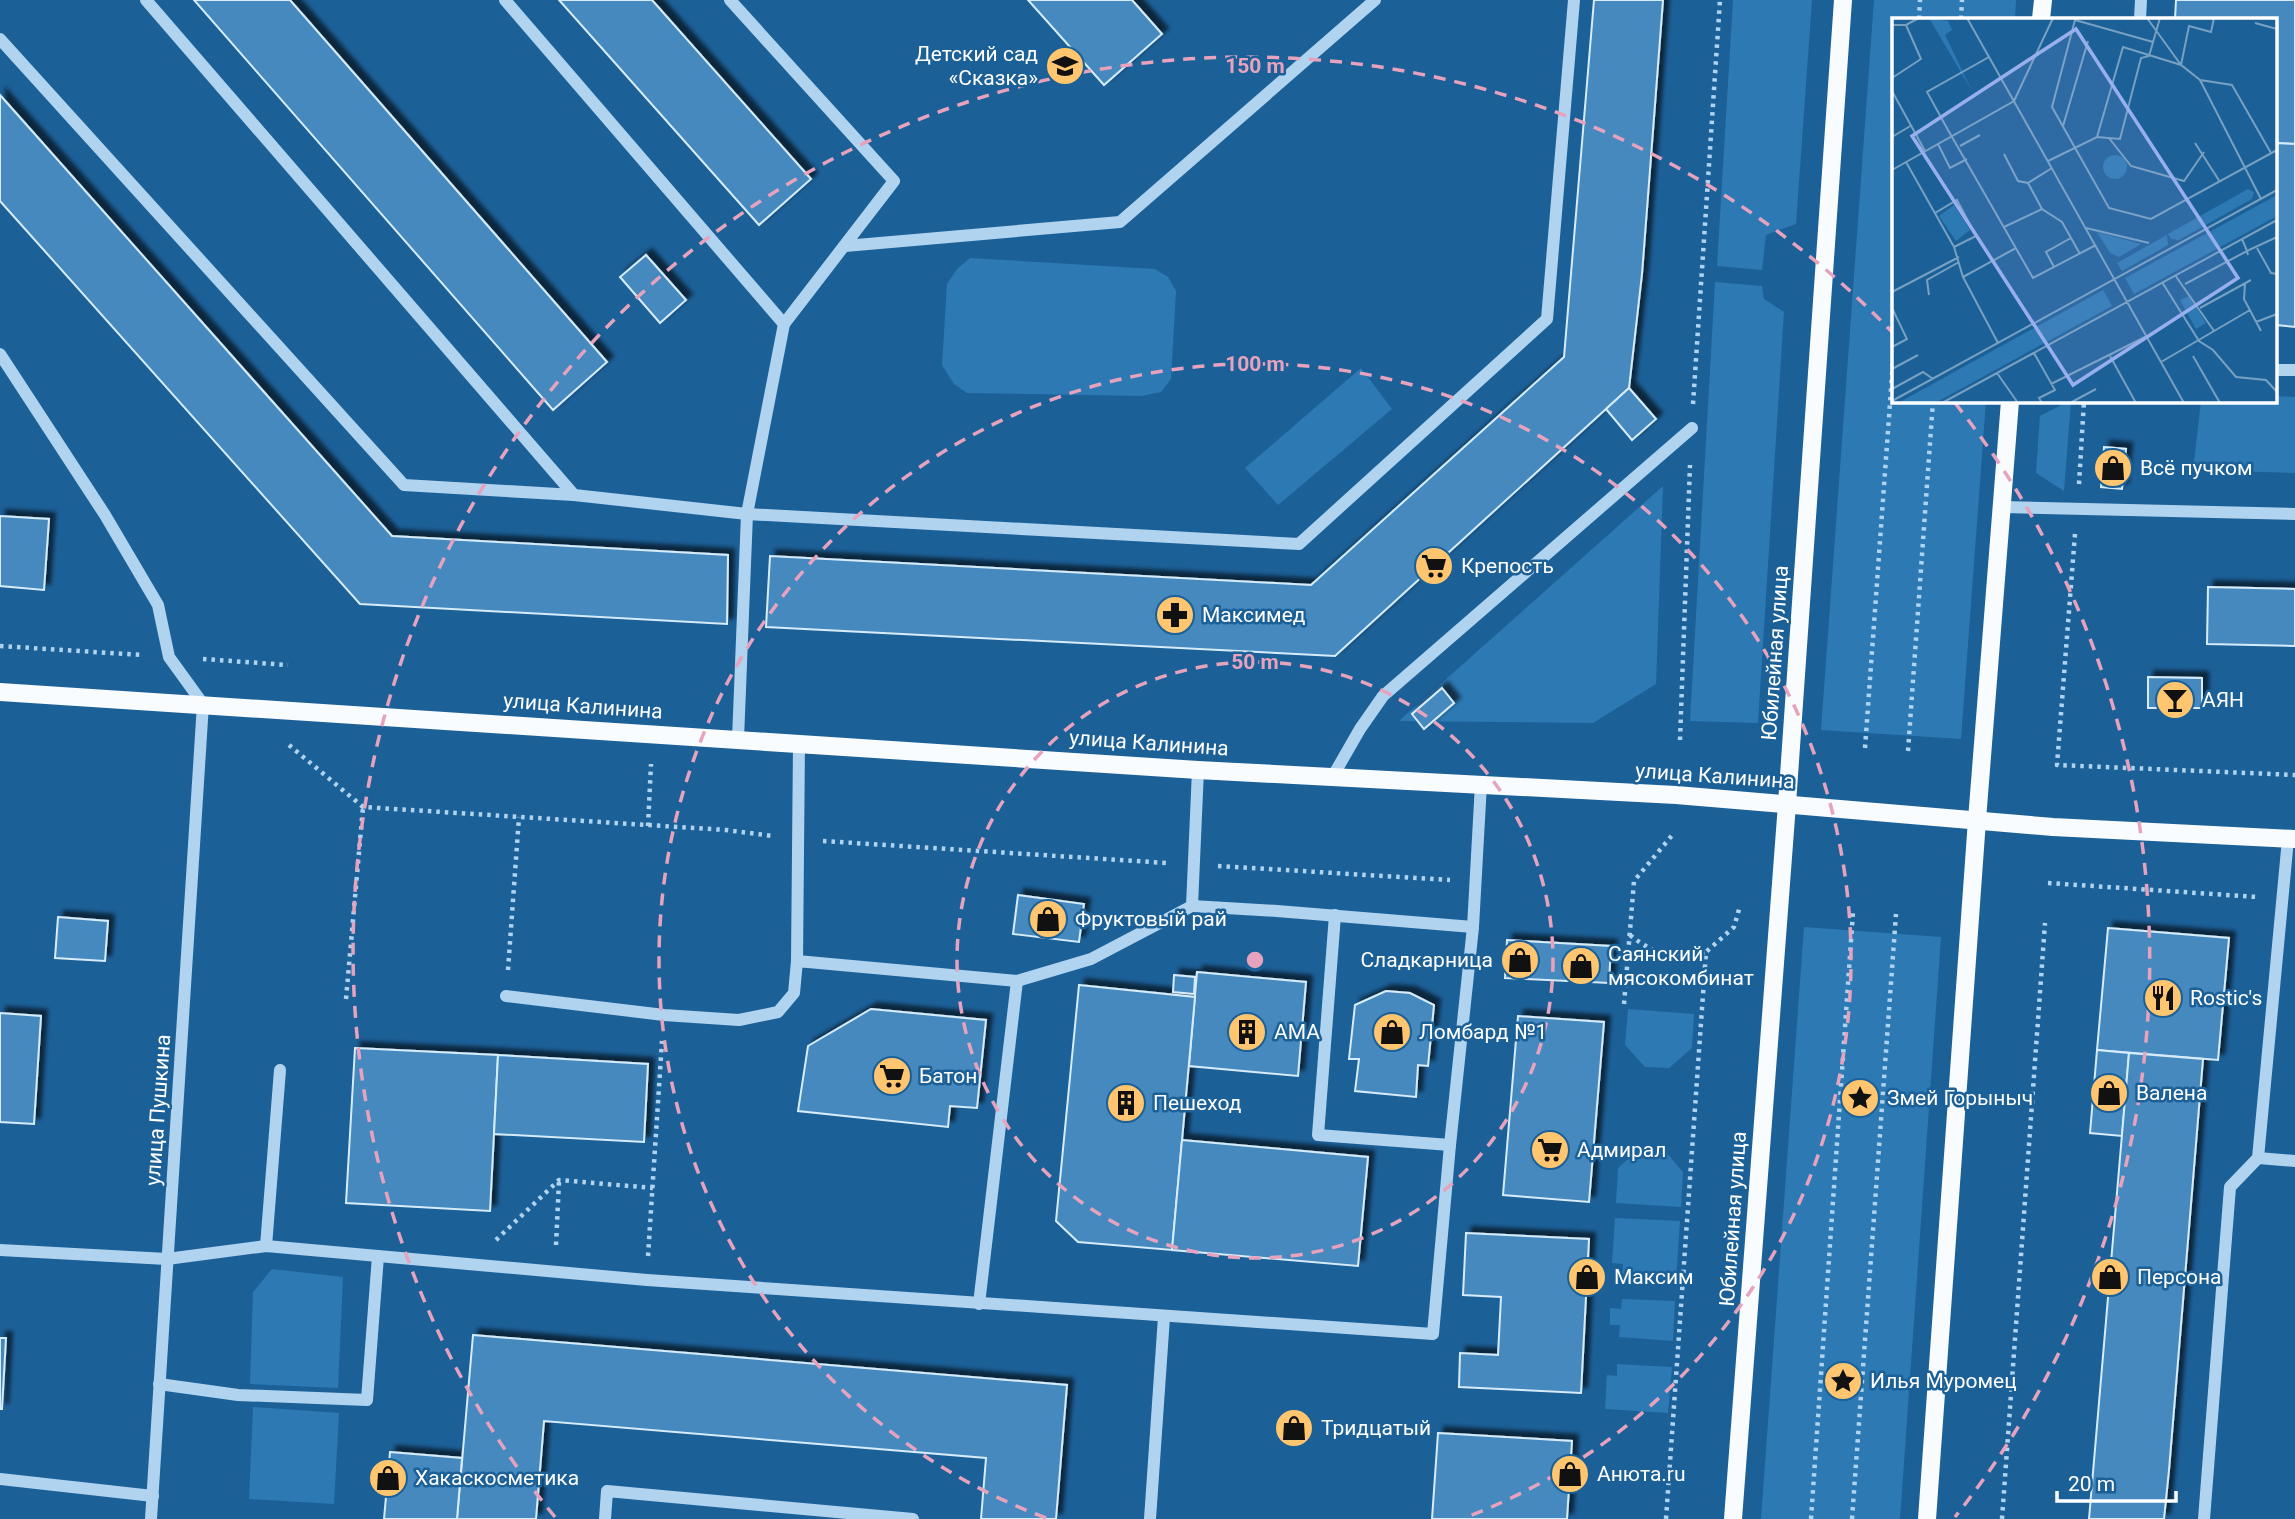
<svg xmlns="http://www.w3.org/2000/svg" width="2295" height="1519" font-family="Roboto,sans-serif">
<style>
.green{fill:#2c79b4}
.building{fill:#4489bf;stroke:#d7ecfb;stroke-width:2;filter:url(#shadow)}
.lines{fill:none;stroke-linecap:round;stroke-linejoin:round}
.path{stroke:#b0d4f0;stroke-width:4.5;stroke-dasharray:3.5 5;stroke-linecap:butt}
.minor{stroke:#b0d4f0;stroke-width:12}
.major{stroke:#f9fcff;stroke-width:18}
.ring{fill:none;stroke:#e7a3bd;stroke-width:3.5;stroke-dasharray:12 9}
.labels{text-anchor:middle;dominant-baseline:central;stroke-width:5;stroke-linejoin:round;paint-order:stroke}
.poi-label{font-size:21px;fill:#fff;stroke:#1c6098;text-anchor:start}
.street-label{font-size:21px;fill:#fff;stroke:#1c6098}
.inset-road{fill:none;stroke:#77a0c1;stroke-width:2}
.view{fill:#99afed;fill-opacity:0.15;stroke:#99afed;stroke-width:3.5}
.inset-edge{fill:none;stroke:#fff;stroke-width:3.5}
.centre{fill:#e7a3bd;stroke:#1c6098;stroke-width:3.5}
.ring-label{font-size:21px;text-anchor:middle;font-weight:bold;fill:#e7a3bd;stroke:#1c6098;stroke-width:5;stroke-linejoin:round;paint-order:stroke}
</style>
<defs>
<filter id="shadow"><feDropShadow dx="6" dy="-6" stdDeviation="2" flood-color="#0009"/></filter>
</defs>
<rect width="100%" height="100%" fill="#1c6098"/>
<!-- green -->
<g class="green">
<polygon points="1733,0 1812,0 1796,224 1766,235 1762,270 1717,266"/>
<polygon points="1874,0 2016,0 2015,19 1894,19 1894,401 1986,401 1961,739 1821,730"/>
<polygon points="970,258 1155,269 1168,277 1176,291 1171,379 1161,392 1142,396 967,393 954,384 942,365 947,284 957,269"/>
<polygon points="1715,282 1762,286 1764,299 1784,312 1758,723 1690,721"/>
<polygon points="1361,368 1392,409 1278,505 1245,468"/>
<polygon points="2276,396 2295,397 2295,473 2193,470 2201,401 2276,401"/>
<polygon points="2069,401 2071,401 2064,491 2036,473 2040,416"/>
<polygon points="1663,486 1656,684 1593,723 1399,721"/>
<polygon points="1804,927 1941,937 1900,1519 1761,1519"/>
<polygon points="1628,1009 1694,1014 1692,1048 1669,1068 1645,1067 1625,1045"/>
<polygon points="1639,1149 1665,1151 1683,1172 1681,1207 1616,1203 1618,1168"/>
<polygon points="1615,1218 1680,1221 1676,1280 1622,1276 1623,1264 1612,1263"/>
<polygon points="272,1269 343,1277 338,1388 250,1384 253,1292"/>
<polygon points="1622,1299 1675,1301 1673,1341 1619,1337 1620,1325 1610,1325 1610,1308 1621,1309"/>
<polygon points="1617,1364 1672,1367 1668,1413 1605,1409 1607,1375 1617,1376"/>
<polygon points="253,1407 339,1413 334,1504 249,1499"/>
</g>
<!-- building -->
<g class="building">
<polygon points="194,0 290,0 607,362 553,410"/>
<polygon points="559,0 652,0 811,179 759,225"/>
<polygon points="1028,0 1132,0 1162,34 1104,85"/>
<polygon points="1594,0 1663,0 1642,274 1629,388 1335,656 766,627 770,556 1311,585 1564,357"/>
<polygon points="2176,0 2295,0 2295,144 2276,143 2276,19 2175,19"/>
<polygon points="0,95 392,536 728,555 727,624 360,604 0,201"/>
<polygon points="2276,143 2295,144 2295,327 2276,325"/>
<polygon points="646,255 686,300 660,323 620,277"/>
<polygon points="1629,388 1656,419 1632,440 1606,409"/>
<polygon points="2104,447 2126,449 2122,489 2101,487"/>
<polygon points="0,516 49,519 44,590 0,586"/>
<polygon points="2208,587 2295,589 2295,646 2207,644"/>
<polygon points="2148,677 2202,678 2202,708 2148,708"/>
<polygon points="1442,688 1454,703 1424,729 1412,714"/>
<polygon points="1018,895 1084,904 1079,942 1013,934"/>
<polygon points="58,917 108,921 105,961 55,958"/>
<polygon points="2108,928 2229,938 2218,1060 2097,1050"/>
<polygon points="1507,940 1611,946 1609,983 1505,978"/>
<polygon points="1197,972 1306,982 1298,1076 1189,1066"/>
<polygon points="1174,975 1195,977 1194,994 1173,992"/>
<polygon points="1079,985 1195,997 1172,1250 1078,1242 1056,1221"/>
<polygon points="1386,991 1410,993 1434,1005 1428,1066 1418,1065 1416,1097 1355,1091 1359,1059 1349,1059 1355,1005"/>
<polygon points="871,1009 986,1020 977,1108 950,1106 948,1127 798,1111 808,1046"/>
<polygon points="0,1013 41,1016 34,1124 0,1122"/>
<polygon points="1518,1016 1604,1022 1589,1202 1503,1195"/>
<polygon points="355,1048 498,1055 490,1211 346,1203"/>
<polygon points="2097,1050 2129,1053 2122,1136 2090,1133"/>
<polygon points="2129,1053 2203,1059 2169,1470 2164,1519 2089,1519"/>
<polygon points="498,1055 648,1064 644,1142 494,1134"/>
<polygon points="1182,1140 1368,1157 1358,1266 1172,1250"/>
<polygon points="1466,1233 1589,1239 1581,1393 1459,1387 1460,1353 1498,1355 1501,1297 1463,1295"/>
<polygon points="473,1335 1067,1385 1056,1519 981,1519 986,1458 544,1421 536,1519 457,1519"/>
<polygon points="0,1338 6,1338 2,1409 0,1409"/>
<polygon points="1438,1433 1572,1441 1567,1519 1432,1519"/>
<polygon points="390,1452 462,1458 457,1519 384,1519"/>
</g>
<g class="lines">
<!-- path -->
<g class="path">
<polyline points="1919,19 1920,0"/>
<polyline points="1961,19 1962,0"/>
<polyline points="1693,404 1720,0"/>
<polyline points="2079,484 2084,401"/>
<polyline points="2075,534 2057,765 2295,775"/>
<polyline points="0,646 142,655"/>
<polyline points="203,659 288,665"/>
<polyline points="1680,740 1690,465"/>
<polyline points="289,745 363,807 726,830 773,836"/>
<polyline points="1865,748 1894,348"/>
<polyline points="1908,751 1933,401"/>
<polyline points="648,826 651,764"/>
<polyline points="823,841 1167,863"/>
<polyline points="1218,866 1450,880"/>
<polyline points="2048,883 2257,897"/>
<path d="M 1630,935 C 1656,956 1673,959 1706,952"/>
<polyline points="508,970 519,817"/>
<polyline points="346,999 363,807"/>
<polyline points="1624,1004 1634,881 1674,833"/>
<polyline points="496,1240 559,1180 653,1188"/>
<polyline points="556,1245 559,1181"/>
<polyline points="648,1256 662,1041"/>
<polyline points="1666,1519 1706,952 1734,927 1740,906"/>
<polyline points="1811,1519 1853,912"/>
<polyline points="1852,1519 1896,914"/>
<polyline points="2002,1519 2045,923"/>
</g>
<!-- minor -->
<g class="minor">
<polyline points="146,0 574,495"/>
<polyline points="505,0 784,324"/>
<polyline points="730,0 894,181 784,324 747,514 738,739"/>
<polyline points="2140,19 2141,0"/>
<polyline points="0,39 404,485 574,495 747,514 1299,544 1547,319 1574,0"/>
<polyline points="845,246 1120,222 1375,0"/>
<polyline points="0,354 105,515 158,605 169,657 203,704 151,1519"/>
<polyline points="2276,370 2295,370"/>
<polyline points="2002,507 2295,514"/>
<polyline points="1333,776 1360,729 1383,696 1692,428"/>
<polyline points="1192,906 1198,770"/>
<polyline points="1335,915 1318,1135 1450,1145"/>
<polyline points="797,961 799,743"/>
<polyline points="506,996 664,1015 739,1020 778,1012 794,993 797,961 1017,981 1091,959 1192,906 1277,911 1473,927"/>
<polyline points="2258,1158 2295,1161"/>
<polyline points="266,1246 280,1070"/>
<polyline points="0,1250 167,1259 266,1246 647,1280 1433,1334 1450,1145 1473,927 1481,784"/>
<polyline points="979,1304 1017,981"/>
<polyline points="159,1384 238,1395 367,1400 378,1256"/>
<polyline points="0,1479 153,1496"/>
<polyline points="605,1519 607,1491 913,1519"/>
<polyline points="1150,1519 1164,1317"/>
<polyline points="2204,1519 2230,1187 2258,1158 2288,839"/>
</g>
<!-- major -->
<g class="major">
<polyline points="2041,19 2043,0"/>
<polyline points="0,692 1198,770 1676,795 2053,827 2295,839"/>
<polyline points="1733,1519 1787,804 1843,0"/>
<polyline points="1927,1519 1977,820 2010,401"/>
</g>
</g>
<!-- distance rings -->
<g class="ring">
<circle cx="1255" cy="960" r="298"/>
<path d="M1046 1518A596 596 0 1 1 1464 1518"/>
<path d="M555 1517A894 894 0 0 1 1893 333M1955 403A894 894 0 0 1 1955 1517"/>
</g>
<!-- icons -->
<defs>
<symbol id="school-disc" viewBox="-11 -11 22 22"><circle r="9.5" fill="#ffc56f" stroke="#1c6098"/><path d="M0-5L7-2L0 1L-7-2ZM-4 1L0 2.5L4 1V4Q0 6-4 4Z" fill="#111"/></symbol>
<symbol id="shop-disc" viewBox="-11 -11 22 22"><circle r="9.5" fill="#ffc56f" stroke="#1c6098"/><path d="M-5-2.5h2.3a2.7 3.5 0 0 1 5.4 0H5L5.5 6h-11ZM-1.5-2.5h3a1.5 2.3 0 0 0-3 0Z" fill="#111"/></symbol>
<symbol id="supermarket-disc" viewBox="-11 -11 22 22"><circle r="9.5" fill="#ffc56f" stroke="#1c6098"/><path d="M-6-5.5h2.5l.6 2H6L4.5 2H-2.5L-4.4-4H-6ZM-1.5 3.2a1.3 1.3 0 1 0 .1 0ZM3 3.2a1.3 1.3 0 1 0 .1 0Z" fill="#111"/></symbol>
<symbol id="pharmacy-disc" viewBox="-11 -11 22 22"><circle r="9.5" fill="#ffc56f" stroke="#1c6098"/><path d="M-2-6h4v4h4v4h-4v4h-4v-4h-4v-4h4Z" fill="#111"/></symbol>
<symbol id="bar-disc" viewBox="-11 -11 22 22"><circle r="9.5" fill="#ffc56f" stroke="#1c6098"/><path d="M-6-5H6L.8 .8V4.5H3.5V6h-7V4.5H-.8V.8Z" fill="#111"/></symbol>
<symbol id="restaurant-disc" viewBox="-11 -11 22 22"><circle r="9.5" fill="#ffc56f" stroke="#1c6098"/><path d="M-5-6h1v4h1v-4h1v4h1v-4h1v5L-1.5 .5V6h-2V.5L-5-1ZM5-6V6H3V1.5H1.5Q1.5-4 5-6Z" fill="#111"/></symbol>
<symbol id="building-disc" viewBox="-11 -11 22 22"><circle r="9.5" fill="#ffc56f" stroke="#1c6098"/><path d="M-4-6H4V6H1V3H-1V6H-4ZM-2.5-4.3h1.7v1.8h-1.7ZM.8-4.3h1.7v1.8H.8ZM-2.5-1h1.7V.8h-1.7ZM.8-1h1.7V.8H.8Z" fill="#111"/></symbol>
<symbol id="sight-disc" viewBox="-11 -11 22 22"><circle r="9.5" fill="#ffc56f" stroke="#1c6098"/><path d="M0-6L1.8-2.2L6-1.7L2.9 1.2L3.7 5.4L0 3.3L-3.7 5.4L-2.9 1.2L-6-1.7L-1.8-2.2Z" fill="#111"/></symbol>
</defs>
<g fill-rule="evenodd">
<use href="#school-disc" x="1043" y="44" width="44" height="44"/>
<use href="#shop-disc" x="2091" y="446" width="44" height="44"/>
<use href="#supermarket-disc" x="1412" y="544" width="44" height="44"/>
<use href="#pharmacy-disc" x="1153" y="593" width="44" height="44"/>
<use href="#bar-disc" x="2153" y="678" width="44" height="44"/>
<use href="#shop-disc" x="1026" y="897" width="44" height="44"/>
<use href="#shop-disc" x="1498" y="938" width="44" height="44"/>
<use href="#shop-disc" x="1559" y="944" width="44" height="44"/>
<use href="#restaurant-disc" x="2141" y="976" width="44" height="44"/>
<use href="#building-disc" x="1225" y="1010" width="44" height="44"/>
<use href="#shop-disc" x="1370" y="1010" width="44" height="44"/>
<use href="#supermarket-disc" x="870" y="1054" width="44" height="44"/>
<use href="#shop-disc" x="2087" y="1071" width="44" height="44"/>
<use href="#sight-disc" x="1838" y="1076" width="44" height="44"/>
<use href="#building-disc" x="1104" y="1081" width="44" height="44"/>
<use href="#supermarket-disc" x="1528" y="1128" width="44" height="44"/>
<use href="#shop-disc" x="1565" y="1255" width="44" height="44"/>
<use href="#shop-disc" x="2088" y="1255" width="44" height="44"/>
<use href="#sight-disc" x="1821" y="1359" width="44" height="44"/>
<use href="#shop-disc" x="1272" y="1406" width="44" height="44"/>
<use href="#shop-disc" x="1548" y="1452" width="44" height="44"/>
<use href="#shop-disc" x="366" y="1456" width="44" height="44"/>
</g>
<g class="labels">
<!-- poi labels -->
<g class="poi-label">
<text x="1038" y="54" text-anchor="end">Детский сад<tspan x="1038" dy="24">«Сказка»</tspan></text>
<text x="2140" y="468">Всё пучком</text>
<text x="1461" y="566">Крепость</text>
<text x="1202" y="615">Максимед</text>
<text x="2202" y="700">АЯН</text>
<text x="1075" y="919">Фруктовый рай</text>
<text x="1608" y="954">Саянский<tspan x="1608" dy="24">мясокомбинат</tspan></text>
<text x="1493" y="960" text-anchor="end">Сладкарница</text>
<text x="2190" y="998">Rostic's</text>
<text x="1274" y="1032">АМА</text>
<text x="1419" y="1032">Ломбард №1</text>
<text x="919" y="1076">Батон</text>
<text x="2136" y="1093">Валена</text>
<text x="1887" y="1098">Змей Горыныч</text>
<text x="1153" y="1103">Пешеход</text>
<text x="1577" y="1150">Адмирал</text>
<text x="1614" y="1277">Максим</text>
<text x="2137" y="1277">Персона</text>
<text x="1870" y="1381">Илья Муромец</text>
<text x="1321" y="1428">Тридцатый</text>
<text x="1597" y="1474">Анюта.ru</text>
<text x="415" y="1478">Хакаскосметика</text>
</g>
<!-- street labels -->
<g class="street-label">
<text transform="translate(1775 653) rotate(-86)">Юбилейная улица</text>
<text transform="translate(583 706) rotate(4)">улица Калинина</text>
<text transform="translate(1149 743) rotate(4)">улица Калинина</text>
<text transform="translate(1715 776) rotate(4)">улица Калинина</text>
<text transform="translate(158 1110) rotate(-86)">улица Пушкина</text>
<text transform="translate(1733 1219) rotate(-86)">Юбилейная улица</text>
</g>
</g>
<!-- overview -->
<g transform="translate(1892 18)">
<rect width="385" height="385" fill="#1c6098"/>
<path d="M 37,0 L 56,3 L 60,12 L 53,17 L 80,73 ZM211 149a12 12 0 1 1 24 0a12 12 0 1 1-24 0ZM 356,171 L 362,174 L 360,181 L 287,222 L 279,221 L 276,216 ZM 385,177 L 385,198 L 242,276 L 233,260 ZM 62,187 L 78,212 L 64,223 L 47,198 ZM 205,214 L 249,226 L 227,239 L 218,235 ZM 275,217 L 276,227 L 230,253 L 225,245 ZM 211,272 L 220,288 L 43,385 L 6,385 ZM 297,278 L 314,305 L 304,311 L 288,282 Z" fill="#2c79b4"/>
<path class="inset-road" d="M 75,0 L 292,385M 255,0 L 289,47M 363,5 L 385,11M 0,7 L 14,7 L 27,0M 261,24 L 183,2 L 160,89 L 217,190 L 259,201 L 385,132M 97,39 L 35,74 L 56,112 L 141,260 L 204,227M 289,47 L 297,8 L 319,14 L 322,0M 0,60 L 29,41 L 14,7M 308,62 L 340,67 L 379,135M 0,73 L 33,133M 171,108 L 196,23M 0,119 L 20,107M 205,119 L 231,29 L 289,47 L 308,62 L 369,181M 217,120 L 239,148 L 292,163 L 312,134M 303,125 L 328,164M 46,126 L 58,150 L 75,141M 68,128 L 88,117M 112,136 L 126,163 L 136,165 L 150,191 L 170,204 L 188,236M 156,143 L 205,119 L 228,121 L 249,40 L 257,38 L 268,0M 14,144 L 62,229 L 71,259 L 106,325M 0,152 L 122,83 L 161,0M 136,165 L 160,150M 43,195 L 65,182 L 84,218 L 62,229M 112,209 L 150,191M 194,210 L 257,225M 350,221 L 355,233 L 385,219M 365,230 L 379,255 L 385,256M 162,249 L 154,234 L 179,220M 283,257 L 322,313M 71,259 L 124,230M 270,264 L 307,323 L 321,332 L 344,359 L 374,362 L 385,374M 293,266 L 355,233 L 356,237M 353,266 L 352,281 L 369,313M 0,274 L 67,239M 37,277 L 35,262 L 67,244M 0,290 L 15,321 L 0,329M 308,290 L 359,262M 364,304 L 385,296M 142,335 L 163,372 L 147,380 L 150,385M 218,338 L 244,385M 301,338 L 328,385M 269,344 L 358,292M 0,351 L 26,337M 105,355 L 126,385M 159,366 L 255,318M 0,371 L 31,354 L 41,361M 0,383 L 385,172M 50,385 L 385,202M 178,385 L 204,371"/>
<path class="view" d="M 184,11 L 346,260 L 181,367 L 20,118 Z"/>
<rect width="385" height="385" class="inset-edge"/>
</g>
<circle cx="1255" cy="960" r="10" class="centre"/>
<g class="ring-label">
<text x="1255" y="73">150 m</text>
<text x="1255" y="371">100 m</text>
<text x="1255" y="669">50 m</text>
</g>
<!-- scale -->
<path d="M2057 1491v10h119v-10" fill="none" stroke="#ffffff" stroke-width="3.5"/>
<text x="2068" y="1491" font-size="21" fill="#ffffff" stroke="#1c6098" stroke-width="5" paint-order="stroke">20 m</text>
</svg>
